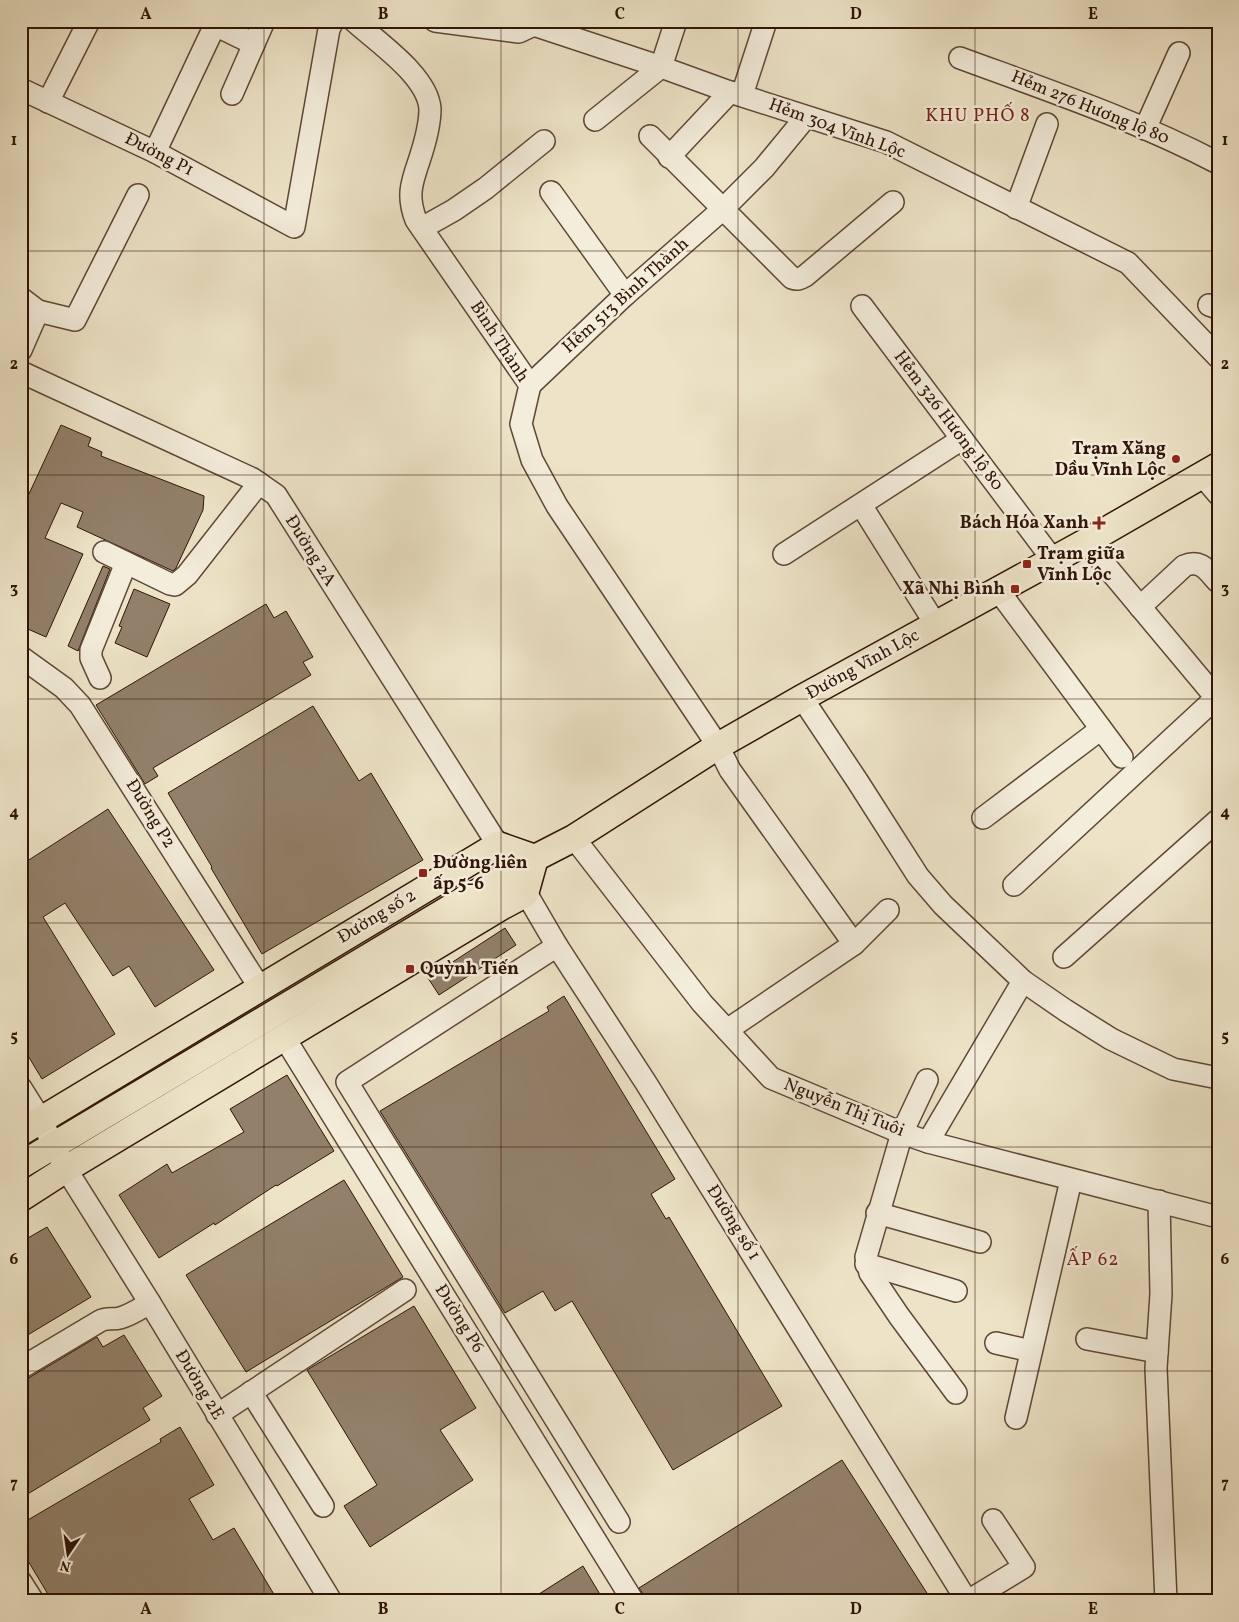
<svg xmlns="http://www.w3.org/2000/svg" width="1239" height="1622" font-family="Vollkorn,serif">
<style>
.building{fill:#92806a;stroke:#301406}
.lines{fill:none;stroke-linecap:round;stroke-linejoin:round}
.minor-casing{stroke:#5f4836;stroke-width:24}
.major-casing{stroke:#301406;stroke-width:29}
.minor{stroke:#f3eddb;stroke-width:21}
.major{stroke:#ede4c7;stroke-width:26}
.grid{fill:none;stroke:#301406;stroke-width:1;stroke-opacity:0.55}
.poi-dot{fill:#8f2418;stroke:#f3eddb;stroke-width:2}
.labels{text-anchor:middle;dominant-baseline:central;stroke-width:5;stroke-linejoin:round;paint-order:stroke}
.street-label{font-size:18px;fill:#301406;stroke:#f3eddb}
.poi-label{font-size:18px;font-weight:bold;fill:#301406;stroke:#f3eddb;text-anchor:end}
.neighbourhood-label{font-size:19px;letter-spacing:1px;fill:#7a1f14;stroke:#f3eddb}
.neatline{fill:none;stroke:#301406;stroke-width:2}
.grid-label{font-size:16px;text-anchor:middle;font-weight:bold;fill:#301406}
</style>
<rect width="100%" height="100%" fill="#ede4c7"/>
<filter id="stains"><feTurbulence type="fractalNoise" baseFrequency=".004" numOctaves="4"/><feColorMatrix values="0 0 0 0 .2 0 0 0 0 .09 0 0 0 0 .02 0 0 0 .5 -.17"/></filter>
<radialGradient id="worn" r=".72"><stop offset=".6" stop-color="#630" stop-opacity="0"/><stop offset="1" stop-color="#630" stop-opacity=".3"/></radialGradient>
<!-- building -->
<g class="building">
<polygon points="61,425 91,438 88,446 102,452 101,456 204,496 203,510 176,568 173,571 77,527 83,512 61,503 45,538 83,554 46,637 21,626 21,511"/>
<polygon points="103,566 110,569 78,651 68,646"/>
<polygon points="134,589 170,604 147,657 115,643 122,627 119,626"/>
<polygon points="266,604 274,618 286,611 313,657 303,662 311,675 153,768 158,776 145,784 96,705"/>
<polygon points="313,706 359,781 371,773 423,860 262,954 211,868 212,867 168,793"/>
<polygon points="108,809 214,970 155,1007 129,966 113,976 65,903 43,917 115,1034 42,1079 21,1044 21,865"/>
<polygon points="505,928 516,945 439,995 428,978"/>
<polygon points="564,996 675,1179 651,1194 666,1219 669,1217 782,1406 673,1470 572,1301 555,1311 543,1291 505,1313 380,1111 549,1011 547,1007"/>
<polygon points="287,1075 334,1151 277,1186 276,1185 215,1225 214,1223 159,1258 119,1195 167,1164 172,1173 244,1132 230,1109"/>
<polygon points="344,1180 403,1277 246,1372 186,1275"/>
<polygon points="47,1227 91,1297 21,1339 21,1242"/>
<polygon points="414,1306 476,1408 440,1430 473,1480 370,1547 344,1506 377,1485 307,1370"/>
<polygon points="124,1335 162,1396 143,1408 150,1420 21,1498 21,1380 27,1379 97,1337 103,1347"/>
<polygon points="180,1427 214,1485 189,1499 213,1540 234,1528 278,1601 52,1601 21,1549 21,1524 161,1442 160,1439"/>
<polygon points="842,1460 932,1601 648,1601 639,1588"/>
<polygon points="583,1566 604,1601 528,1601"/>
</g>
<g class="lines">
<defs>
<g id="minor">
<polyline points="216,21 215,25 254,44"/>
<path d="M 354,21 C 377,42 428,76 430,109 C 430,125 424,146 419,161 C 411,184 407,197 416,220 L 530,385 L 521,424 L 532,460 L 557,506 L 718,746 L 730,770 L 854,944 L 727,1030"/>
<polyline points="435,21 519,32 534,25 661,67 730,92 886,142 1128,263 1218,357"/>
<path d="M 960,58 C 1047,90 1136,120 1218,163"/>
<polyline points="21,89 155,152 294,227 329,29 333,21"/>
<polyline points="232,94 264,21"/>
<polyline points="742,95 766,21"/>
<polyline points="48,102 89,21"/>
<polyline points="595,120 661,67 676,21"/>
<polyline points="1145,129 1179,53"/>
<path d="M 650,136 L 792,278 C 797,280 800,279 805,276 L 893,202"/>
<polyline points="155,152 215,25"/>
<polyline points="669,157 730,92"/>
<polyline points="551,192 625,295"/>
<polyline points="1016,208 1047,124"/>
<polyline points="422,228 454,210 486,188 544,141"/>
<polyline points="21,298 38,311"/>
<polyline points="1209,305 1218,308"/>
<polyline points="862,306 1053,560"/>
<polyline points="21,350 38,311 75,320 138,195"/>
<polyline points="21,372 253,479 276,495 498,845 557,946 646,1083 967,1601"/>
<polyline points="530,385 625,295 723,209 764,168 806,117"/>
<polyline points="1202,475 1218,494"/>
<polyline points="861,505 936,625"/>
<polyline points="1086,542 1218,700"/>
<polyline points="104,552 170,584 175,585 187,575 259,483"/>
<polyline points="784,554 962,439"/>
<polyline points="998,590 1122,757"/>
<path d="M 1140,607 L 1184,566 C 1201,559 1207,570 1218,582"/>
<polyline points="21,657 64,688 80,705 260,988"/>
<polyline points="100,678 91,658 91,650 126,563"/>
<polyline points="802,698 858,782 918,876 943,905 1023,981 1065,1010 1111,1039 1173,1069 1218,1078"/>
<polyline points="983,818 1101,729"/>
<polyline points="574,838 702,1003 771,1078 902,1133 928,1142 1218,1217"/>
<polyline points="1014,885 1218,696"/>
<polyline points="854,944 888,910"/>
<polyline points="557,946 347,1082 619,1522"/>
<polyline points="1064,957 1218,820"/>
<polyline points="284,1037 633,1601"/>
<polyline points="927,1080 902,1133 866,1257 870,1273 899,1316 956,1393"/>
<polyline points="21,1088 41,1120 66,1169 150,1303 331,1601"/>
<polyline points="928,1142 1023,981"/>
<polyline points="1159,1201 1161,1294 1156,1368 1166,1601"/>
<polyline points="877,1213 980,1242"/>
<polyline points="866,1264 956,1291"/>
<polyline points="1087,1339 1157,1352"/>
<polyline points="996,1343 1031,1351"/>
<path d="M 21,1368 L 100,1321 C 107,1317 113,1320 120,1318 C 131,1315 141,1308 150,1303"/>
<polyline points="251,1392 323,1506"/>
<polyline points="217,1415 405,1290"/>
<polyline points="1016,1418 1071,1180"/>
<polyline points="21,1582 33,1601"/>
<polyline points="968,1601 1024,1567 993,1520"/>
</g>
<g id="major">
<polyline points="21,1132 498,845 535,858"/>
<polyline points="21,1165 469,897 514,873 535,858 574,838 718,746 802,698 1086,542 1218,466"/>
<polyline points="21,1198 66,1169 499,908 525,894 535,858"/>
</g>
</defs>
<!-- minor casing -->
<use href="#minor" class="minor-casing"/>
<!-- major casing -->
<use href="#major" class="major-casing"/>
<!-- minor -->
<use href="#minor" class="minor"/>
<!-- major -->
<use href="#major" class="major"/>
</g>
<!-- grid -->
<path class="grid" d="M 264,21 L 264,1601M 501,21 L 501,1601M 738,21 L 738,1601M 975,21 L 975,1601M 21,251 L 1218,251M 21,475 L 1218,475M 21,699 L 1218,699M 21,923 L 1218,923M 21,1147 L 1218,1147M 21,1371 L 1218,1371"/>
<!-- markers -->
<g class="poi-dot">
<circle cx="1176" cy="459" r="5"/>
<path d="M1096.5 515.5h5v5h5v5h-5v5h-5v-5h-5v-5h5z"/>
<rect x="1022" y="559" width="10" height="10" rx="2.5"/>
<rect x="1010" y="584" width="10" height="10" rx="2.5"/>
<rect x="418" y="868" width="10" height="10" rx="2.5"/>
<rect x="405" y="964" width="10" height="10" rx="2.5"/>
</g>
<g class="labels">
<!-- street labels -->
<g class="street-label">
<text transform="translate(1090 108) rotate(22)">Hẻm 276 Hương lộ 80</text>
<text transform="translate(837 129) rotate(20)">Hẻm 304 Vĩnh Lộc</text>
<text transform="translate(159 155) rotate(27)">Đường P1</text>
<text transform="translate(626 296) rotate(-42)">Hẻm 513 Bình Thành</text>
<text transform="translate(499 342) rotate(57)">Bình Thành</text>
<text transform="translate(948 421) rotate(53)">Hẻm 326 Hương lộ 80</text>
<text transform="translate(310 551) rotate(58)">Đường 2A</text>
<text transform="translate(863 665) rotate(-29)">Đường Vĩnh Lộc</text>
<text transform="translate(150 814) rotate(58)">Đường P2</text>
<text transform="translate(377 917) rotate(-31)">Đường số 2</text>
<text transform="translate(844 1108) rotate(22)">Nguyễn Thị Tuôi</text>
<text transform="translate(733 1223) rotate(58)">Đường số 1</text>
<text transform="translate(459 1319) rotate(58)">Đường P6</text>
<text transform="translate(199 1385) rotate(59)">Đường 2E</text>
</g>
<!-- poi labels -->
<g class="poi-label">
<text x="1166" y="449">Trạm Xăng<tspan x="1166" dy="21">Dầu Vĩnh Lộc</tspan></text>
<text x="1089" y="523">Bách Hóa Xanh</text>
<text x="1037" y="554" text-anchor="start">Trạm giữa<tspan x="1037" dy="21">Vĩnh Lộc</tspan></text>
<text x="1005" y="589">Xã Nhị Bình</text>
<text x="433" y="863" text-anchor="start">Đường liên<tspan x="433" dy="21">ấp 5-6</tspan></text>
<text x="420" y="969" text-anchor="start">Quỳnh Tiến</text>
</g>
<!-- neighbourhood labels -->
<g class="neighbourhood-label">
<text x="978" y="116">KHU PHỐ 8</text>
<text x="1093" y="1260">ẤP 62</text>
</g>
</g>
<!-- margin -->
<rect width="1239" height="1622" fill="none" stroke="#ede4c7" stroke-width="55"/>
<!-- north arrow -->
<g transform="translate(68 1554) rotate(193)" stroke="#f3eddb" stroke-width="4" paint-order="stroke">
<path d="M0-4L9 19L0 12L-9 19Z" fill="#301406"/>
<text y="-8" font-size="14" font-weight="bold" text-anchor="middle" fill="#301406">N</text>
</g>
<rect x="28" y="28" width="1184" height="1566" class="neatline"/>
<g class="grid-label">
<text x="146" y="19">A</text>
<text x="383" y="19">B</text>
<text x="620" y="19">C</text>
<text x="856" y="19">D</text>
<text x="1093" y="19">E</text>
<text x="14" y="145">1</text>
<text x="1225" y="145">1</text>
<text x="14" y="369">2</text>
<text x="1225" y="369">2</text>
<text x="14" y="593">3</text>
<text x="1225" y="593">3</text>
<text x="14" y="817">4</text>
<text x="1225" y="817">4</text>
<text x="14" y="1041">5</text>
<text x="1225" y="1041">5</text>
<text x="14" y="1264">6</text>
<text x="1225" y="1264">6</text>
<text x="14" y="1488">7</text>
<text x="1225" y="1488">7</text>
<text x="146" y="1614">A</text>
<text x="383" y="1614">B</text>
<text x="620" y="1614">C</text>
<text x="856" y="1614">D</text>
<text x="1093" y="1614">E</text>
</g>
<rect width="100%" height="100%" filter="url(#stains)"/>
<rect width="100%" height="100%" fill="url(#worn)"/>
</svg>
